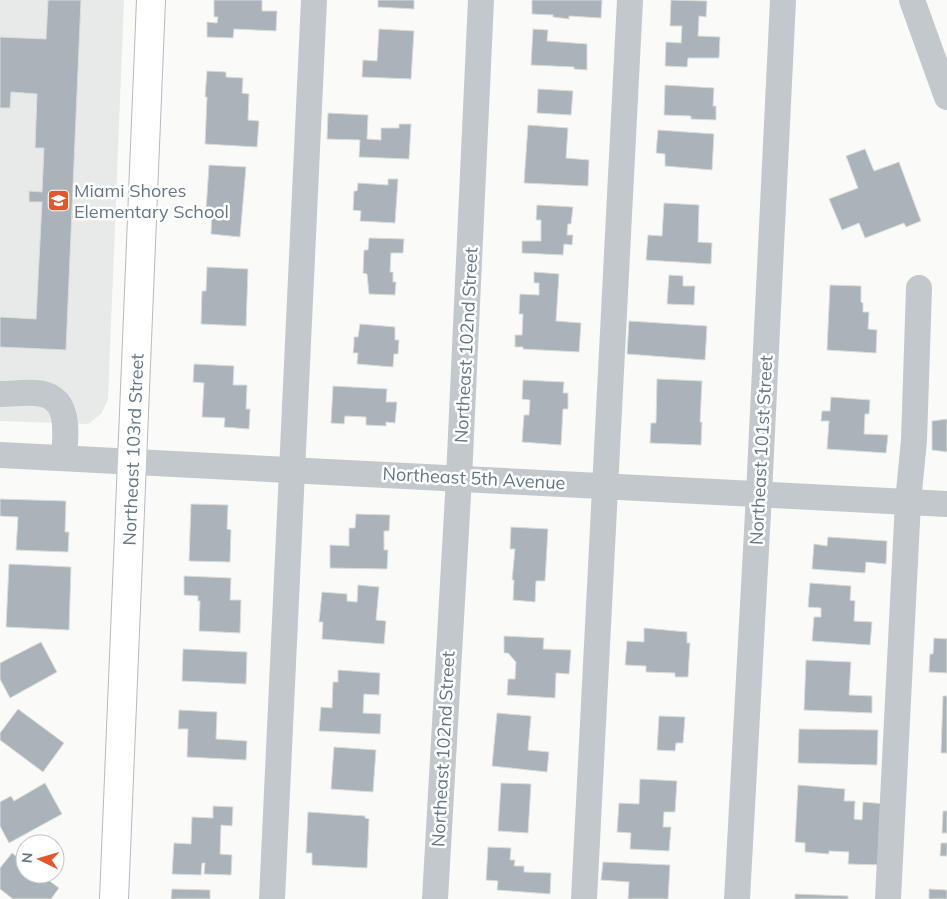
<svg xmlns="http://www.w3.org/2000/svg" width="947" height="899" font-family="Mulish,sans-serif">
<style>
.built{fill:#e8e9e9}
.building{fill:#aab3b9;stroke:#dcdcda}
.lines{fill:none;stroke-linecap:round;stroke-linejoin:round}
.major-casing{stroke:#b5babe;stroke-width:30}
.minor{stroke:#c3c8cc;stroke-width:26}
.major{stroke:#fff;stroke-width:28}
.labels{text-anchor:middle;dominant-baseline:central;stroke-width:5;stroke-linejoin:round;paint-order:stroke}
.poi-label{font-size:18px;fill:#657683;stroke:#fff;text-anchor:start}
.street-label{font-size:18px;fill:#657683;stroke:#fff}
</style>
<rect width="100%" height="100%" fill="#fafaf8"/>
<!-- built -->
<polygon class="built" points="0,0 124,0 108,400 101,414 88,424 0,421"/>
<!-- building -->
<g class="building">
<polygon points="48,0 81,0 66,350 0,347 0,317 36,319 42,202 29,202 29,191 42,192 44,148 35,148 37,94 11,92 10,108 0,108 0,37 46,39"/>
<polygon points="214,0 262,0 262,11 277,11 276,31 234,29 233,38 207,37 207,22 217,23 218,17 214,17"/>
<polygon points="378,0 414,0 414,9 378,7"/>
<polygon points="532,0 602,0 601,18 569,16 569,19 553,17 553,15 532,14"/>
<polygon points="671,0 707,1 706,17 699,16 698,36 720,37 719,58 688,58 687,67 665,66 666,42 681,43 682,26 670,26"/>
<polygon points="379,29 414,31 411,79 362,77 363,60 377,61"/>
<polygon points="533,29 548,30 547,41 587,44 587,70 574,69 574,67 531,65"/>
<polygon points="207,71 226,72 226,77 243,78 242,93 249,94 248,120 259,121 257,147 205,144 207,97 205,97"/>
<polygon points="665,85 714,88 713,106 716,106 716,120 691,119 691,116 664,115"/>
<polygon points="538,89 573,91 571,115 537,113"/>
<polygon points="328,113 368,115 367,139 381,140 381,128 399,128 399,124 411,124 409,159 359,157 360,140 327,139"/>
<polygon points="528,125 568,128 566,158 589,160 588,186 524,183"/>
<polygon points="658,130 714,134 712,170 665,166 665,154 656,153"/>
<polygon points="865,149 874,171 899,162 921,221 906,227 904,223 865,238 859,223 842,230 829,199 858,188 846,156"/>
<polygon points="209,165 246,167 240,237 211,234 212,211 206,210"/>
<polygon points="388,179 398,179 395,223 360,221 361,211 353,210 354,191 357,191 358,183 388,185"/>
<polygon points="664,203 699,205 698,242 712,243 711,264 646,260 648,235 662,236"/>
<polygon points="537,205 573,207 571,224 568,224 567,235 573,235 572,245 564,244 563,255 522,253 522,241 541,241 541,220 536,220"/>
<polygon points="369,238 404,239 403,253 391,253 390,272 393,272 393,282 396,282 395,295 369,294 367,274 363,273 364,250 368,250"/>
<polygon points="207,267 248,269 246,326 201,324 202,291 206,291"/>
<polygon points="534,272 559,274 556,321 581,323 579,352 523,349 523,347 515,347 515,335 522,335 523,314 519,314 520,294 539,295 539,283 534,283"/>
<polygon points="669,275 683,276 683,286 695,286 694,305 667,304"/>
<polygon points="830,285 861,286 861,302 863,303 863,312 869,312 868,329 877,330 876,353 827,350"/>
<polygon points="629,321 707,326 705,360 627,354"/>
<polygon points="360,324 395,327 395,340 399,340 398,354 394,354 393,367 357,364 358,353 353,353 354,345 354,337 358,337"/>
<polygon points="194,364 234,366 233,385 247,385 246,409 250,409 249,429 224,427 225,418 202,417 204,383 193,382"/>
<polygon points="657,379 702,381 700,422 702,422 701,445 650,443 651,423 656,423"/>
<polygon points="523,380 564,382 563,393 568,393 568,409 563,409 561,445 522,442 524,415 529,415 530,400 522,399"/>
<polygon points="333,386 387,389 386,402 397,402 395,423 386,422 386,426 366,425 366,417 345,416 344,424 331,423"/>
<polygon points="831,397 870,400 869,414 865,414 864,434 888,435 886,453 827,449 829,421 821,421 822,411 830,411"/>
<polygon points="947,419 947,452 932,450 932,421"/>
<polygon points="0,499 66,501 65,532 69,532 68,552 16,550 18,517 0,516"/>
<polygon points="191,504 228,505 227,529 231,530 230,562 189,561"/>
<polygon points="356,514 390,515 389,531 384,531 384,550 388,550 387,569 330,568 330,545 349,546 349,528 355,528"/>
<polygon points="511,527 548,529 545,581 536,581 535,602 513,600 514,580 512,580 515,549 510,549"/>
<polygon points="828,537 887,541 886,564 866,562 865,573 812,569 814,544 827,546"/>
<polygon points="9,564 71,567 69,630 6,627"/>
<polygon points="184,576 231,578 230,600 241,600 240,633 199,631 200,601 198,601 198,596 184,595"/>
<polygon points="810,583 851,586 850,600 855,601 854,621 872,622 870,645 812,641 814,617 821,617 821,608 808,607"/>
<polygon points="358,585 379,587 376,620 386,621 384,644 322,639 323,622 319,622 322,592 347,594 347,601 357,602"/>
<polygon points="644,628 687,632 687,643 690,643 688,677 675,677 675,673 646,672 646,666 625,665 627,641 644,642"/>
<polygon points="504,636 544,638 543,649 571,650 569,674 556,673 555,698 507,695 508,679 515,679 516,662 508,653 504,653"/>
<polygon points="934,638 947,639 947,673 929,672 930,654 933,654"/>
<polygon points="41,642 57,672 10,698 0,679 0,663"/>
<polygon points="183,649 247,652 246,684 182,681"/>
<polygon points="806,660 851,662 849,695 872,696 872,713 804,710"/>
<polygon points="338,670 380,673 379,695 364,694 363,713 381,714 380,734 319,731 321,707 332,708 333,682 338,682"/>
<polygon points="943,696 947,696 947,753 941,753"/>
<polygon points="18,709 64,743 43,772 0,740 0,733"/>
<polygon points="179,710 217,712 216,739 247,741 246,760 187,757 188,729 178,729"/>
<polygon points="497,713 531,716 528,750 549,752 547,772 492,766"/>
<polygon points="659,716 685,717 683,743 676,743 675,751 657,750"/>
<polygon points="799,729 878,730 877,765 798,763"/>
<polygon points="334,747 376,750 373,792 331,789"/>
<polygon points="640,779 677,781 675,812 664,812 663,827 671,827 669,851 630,849 631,833 617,832 619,803 639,804"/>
<polygon points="45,783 62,814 9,843 0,826 0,802 11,796 14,801"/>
<polygon points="501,783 531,784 528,833 498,831"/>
<polygon points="798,785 845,789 844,801 855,801 854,819 862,820 863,802 886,804 883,865 848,864 849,852 829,851 829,854 805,852 805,843 795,842"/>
<polygon points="213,806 233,807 232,826 221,825 220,854 232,855 231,875 204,874 205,863 202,863 201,875 172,874 174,843 191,844 192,817 213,818"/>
<polygon points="943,811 947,811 947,833 942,833"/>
<polygon points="308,812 365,816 365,818 369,819 367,868 312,865 312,853 306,853"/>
<polygon points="941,843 947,843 947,856 940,856"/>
<polygon points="488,847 511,848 510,860 515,860 514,866 524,866 524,872 551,873 550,894 497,890 498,881 486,880"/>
<polygon points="12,853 25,863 25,874 40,874 59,888 51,899 13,899 0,889 0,868"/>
<polygon points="603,862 670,865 668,899 628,899 629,882 601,880"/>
<polygon points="172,889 210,890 210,899 171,899"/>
<polygon points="929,889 947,890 947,899 929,899"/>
<polygon points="795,894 848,896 848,899 795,899"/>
</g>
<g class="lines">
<defs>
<g id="major">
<path id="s1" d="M 114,899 L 151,0"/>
</g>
</defs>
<!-- major casing -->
<use href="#major" class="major-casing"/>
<!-- minor -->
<g class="minor">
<polyline points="912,0 947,97"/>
<path d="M 0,394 C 12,394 24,392 35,393 C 71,395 66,431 64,457"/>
<polyline points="0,455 947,504"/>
<polyline points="272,899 314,0"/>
<polyline points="435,899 459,478 481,0"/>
<polyline points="584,899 630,0"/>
<polyline points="737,899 759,494 783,0"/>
<polyline points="888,899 908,502 914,440 919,288"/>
</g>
<!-- major -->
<use href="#major" class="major"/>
</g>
<!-- icons -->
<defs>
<symbol id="school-square" viewBox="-11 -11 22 22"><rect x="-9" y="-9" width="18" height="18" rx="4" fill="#e4572e" stroke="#fff"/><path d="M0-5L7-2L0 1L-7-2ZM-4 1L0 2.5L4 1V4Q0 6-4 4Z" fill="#fff"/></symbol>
</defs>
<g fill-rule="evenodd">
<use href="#school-square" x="46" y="188" width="25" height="25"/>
</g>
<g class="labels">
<!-- poi labels -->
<g class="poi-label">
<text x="74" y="190">Miami Shores<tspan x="74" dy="21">Elementary School</tspan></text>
</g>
<!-- street labels -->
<g class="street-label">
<text transform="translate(466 345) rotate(-87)">Northeast 102nd Street</text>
<text stroke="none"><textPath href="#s1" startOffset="450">Northeast 103rd Street</textPath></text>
<text transform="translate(761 450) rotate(-87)">Northeast 101st Street</text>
<text transform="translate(474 478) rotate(3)">Northeast 5th Avenue</text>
<text transform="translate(443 749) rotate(-87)">Northeast 102nd Street</text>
</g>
</g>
<!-- north arrow -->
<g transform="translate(40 859) rotate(275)"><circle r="24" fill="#ffffff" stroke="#c1c8cd"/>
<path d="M0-4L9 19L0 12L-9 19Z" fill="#e4572e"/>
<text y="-8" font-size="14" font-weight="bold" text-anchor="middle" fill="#657683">N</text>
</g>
</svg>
